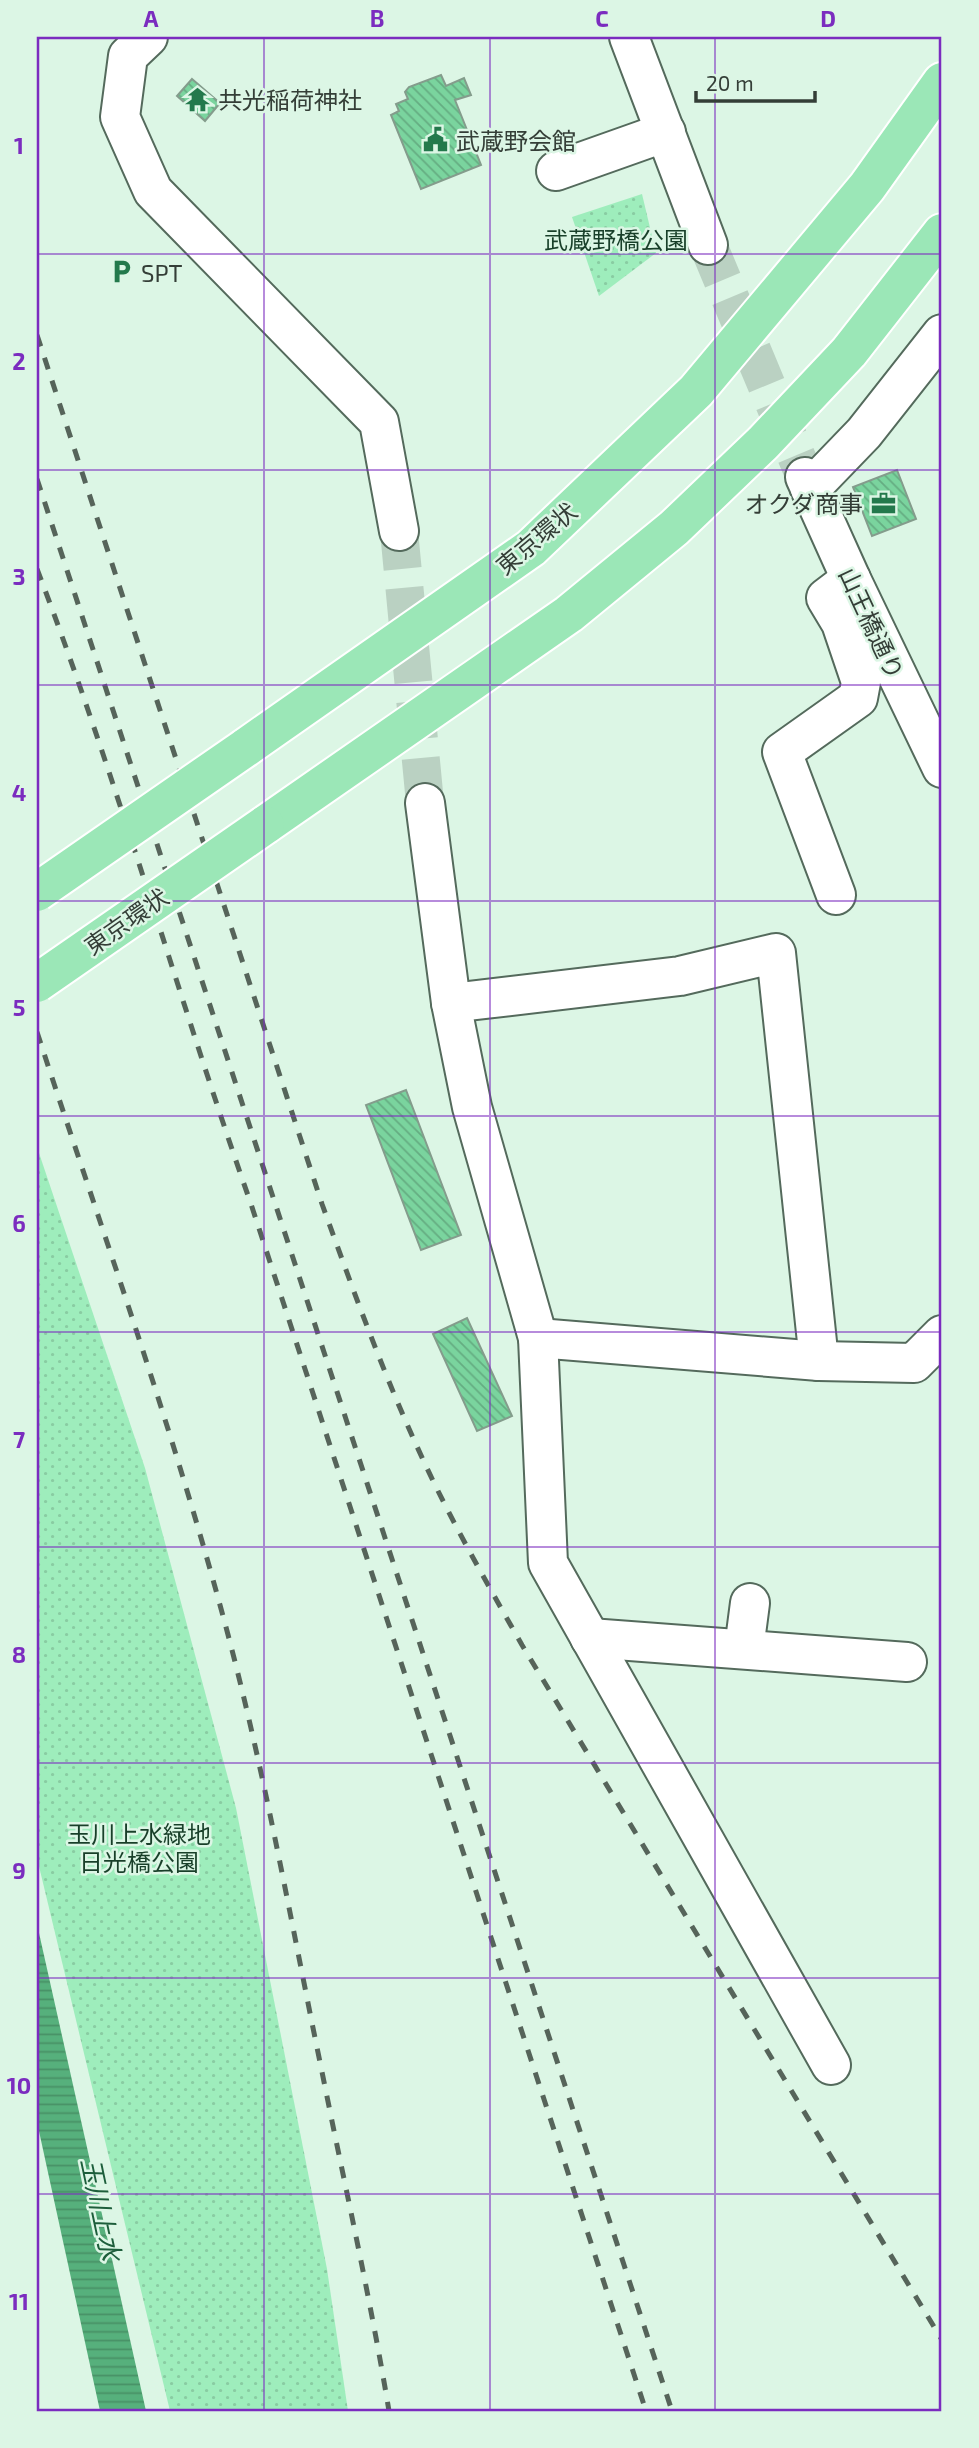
<svg xmlns="http://www.w3.org/2000/svg" width="979" height="2448" font-family="'Exo 2','Noto Sans JP',sans-serif">
<style>
.green{fill:url(#green-dots)}
.water{fill:url(#water-rules)}
.building{fill:url(#building-back-hatch);stroke:#849c8c;stroke-width:2}
.lines{fill:none;stroke-linecap:round;stroke-linejoin:round}
.minor-tunnel{stroke:#bad1c2;stroke-width:38;stroke-dasharray:38 19;stroke-linecap:butt}
.minor-casing{stroke:#546a5c;stroke-width:42}
.highway-casing{stroke:#fff;stroke-width:42}
.minor{stroke:#fff;stroke-width:38}
.highway{stroke:#9be7b7;stroke-width:38}
.rail{stroke:#56645a;stroke-width:5;stroke-dasharray:12 12;stroke-linecap:butt}
.highway-bridge-casing{stroke:#fff;stroke-width:42;stroke-linecap:butt}
.highway-bridge{stroke:#9be7b7;stroke-width:38}
.grid{fill:none;stroke:#7b2cbf;stroke-width:2;stroke-opacity:0.55}
.labels{text-anchor:middle;dominant-baseline:central;stroke-width:5;stroke-linejoin:round;paint-order:stroke}
.poi-label{font-size:24px;fill:#343e37;stroke:#dcf6e5;text-anchor:start}
.park-label{font-size:24px;fill:#183f29;stroke:#dcf6e5}
.street-label{font-size:24px;fill:#343e37;stroke:#dcf6e5}
.water-label{font-size:26px;font-style:italic;fill:#1d5e3b;stroke:#dcf6e5}
.neatline{fill:none;stroke:#7b2cbf;stroke-width:2.5}
.grid-label{font-size:23px;text-anchor:middle;font-weight:bold;fill:#7b2cbf}
</style>
<defs>
<pattern id="green-dots" width="8" height="8" patternUnits="userSpaceOnUse" patternTransform="scale(1.75)"><rect width="8" height="8" fill="#9eedbc"/><path d="M2 2h.1M6 6h.1" fill="none" stroke="#89cca2" stroke-width="1.8" stroke-linecap="round"/></pattern>
<pattern id="water-rules" width="6" height="5" patternUnits="userSpaceOnUse" patternTransform="scale(1.75)"><rect width="6" height="5" fill="#56b07c"/><path d="M0 2.5h6" fill="none" stroke="#489166"/></pattern>
<pattern id="building-back-hatch" width="6" height="6" patternUnits="userSpaceOnUse" patternTransform="scale(1.75)"><rect width="6" height="6" fill="#7ad49e"/><path d="M-1 5l2 2M0 0l6 6M5-1l2 2" fill="none" stroke="#65ad82"/></pattern>
</defs>
<rect width="100%" height="100%" fill="#dcf6e5"/>
<!-- green -->
<g class="green">
<polygon points="642,194 656,253 599,296 572,217"/>
<polygon points="37,1147 145,1468 236,1808 327,2269 348,2411 170,2411 37,1858"/>
</g>
<!-- water -->
<polygon class="water" points="37,1924 146,2411 100,2411 37,2122"/>
<!-- building -->
<g class="building">
<polygon points="441,75 446,86 464,78 471,95 455,100 481,165 421,189 391,115 399,111 396,104 408,99 405,92 409,87"/>
<polygon points="192,79 220,103 205,121 177,96"/>
<polygon points="897,470 916,519 872,536 853,487"/>
<polygon points="406,1090 461,1235 421,1250 366,1105"/>
<polygon points="467,1318 512,1416 477,1431 433,1334"/>
</g>
<g class="lines">
<!-- minor-tunnel -->
<g class="minor-tunnel">
<polyline points="708,245 805,477"/>
<polyline points="399,531 425,803"/>
</g>
<defs>
<g id="minor">
<polyline points="148,37 128,56 120,117 153,191 379,422 399,531"/>
<polyline points="629,37 708,245"/>
<polyline points="556,171 666,132"/>
<polyline points="805,477 851,579 942,768"/>
<polyline points="810,489 864,433 942,334"/>
<polyline points="425,803 451,1003 472,1107 538,1338"/>
<polyline points="836,895 782,752 858,698 861,682 841,623 826,598 851,579"/>
<polyline points="451,1003 680,976 776,953 819,1361"/>
<polyline points="590,1638 907,1662"/>
<polyline points="744,1649 750,1603"/>
<polyline points="831,2065 548,1563 538,1338 819,1361 914,1363 942,1335"/>
</g>
<g id="highway">
<polyline points="245,748 531,548 696,391 867,187 942,82"/>
<polyline points="265,825 569,614 674,528 763,443 849,352 942,233"/>
</g>
</defs>
<!-- minor casing -->
<use href="#minor" class="minor-casing"/>
<!-- highway casing -->
<use href="#highway" class="highway-casing"/>
<!-- minor -->
<use href="#minor" class="minor"/>
<!-- highway -->
<use href="#highway" class="highway"/>
<!-- rail -->
<g class="rail">
<path d="M 37,335 L 322,1204 C 351,1284 380,1365 415,1442 C 446,1512 484,1578 522,1645 L 942,2340"/>
<polyline points="37,479 672,2411"/>
<path d="M 37,569 C 117,778 177,994 251,1204 L 646,2411"/>
<path d="M 37,1032 C 99,1222 167,1411 220,1605 C 262,1757 289,1912 321,2067 C 344,2182 370,2296 389,2411"/>
</g>
<defs>
<g id="highway-bridge">
<polyline points="37,892 245,748"/>
<polyline points="37,983 265,825"/>
</g>
</defs>
<!-- highway-bridge casing -->
<use href="#highway-bridge" class="highway-bridge-casing"/>
<!-- highway-bridge -->
<use href="#highway-bridge" class="highway-bridge"/>
</g>
<!-- grid -->
<path class="grid" d="M 264,37 L 264,2411M 490,37 L 490,2411M 715,37 L 715,2411M 37,254 L 942,254M 37,470 L 942,470M 37,685 L 942,685M 37,901 L 942,901M 37,1116 L 942,1116M 37,1332 L 942,1332M 37,1547 L 942,1547M 37,1763 L 942,1763M 37,1978 L 942,1978M 37,2194 L 942,2194"/>
<!-- icons -->
<defs>
<symbol id="temple-bare" viewBox="-9 -9 18 18"><path d="M0-6L5-2H3V0L6.5 2.5H4V6H1.5V3h-3V6H-4V2.5H-6.5L-3 0V-2H-5Z" fill="#23794c" stroke="#dcf6e5" stroke-width="2.5" paint-order="stroke"/></symbol>
<symbol id="civic-bare" viewBox="-9 -9 18 18"><path d="M-.6-6.5H3V-4.5H.6V-3L4-1V1h2V6H-6V1h2V-1L-.6-3ZM-1.2 2.5V6h2.4V2.5Z" fill="#23794c" stroke="#dcf6e5" stroke-width="2.5" paint-order="stroke"/></symbol>
<symbol id="parking-bare" viewBox="-9 -9 18 18"><path d="M-3.5-5.5H1a3.5 3.5 0 0 1 0 7H-1V5.5H-3.5ZM-1-3.4V-.6H.8a1.4 1.4 0 0 0 0-2.8Z" fill="#23794c" stroke="#dcf6e5" stroke-width="2.5" paint-order="stroke"/></symbol>
<symbol id="office-bare" viewBox="-9 -9 18 18"><path d="M-6-3h4V-5.5h4V-3h4V5H-6ZM-1-4.5V-3h2v-1.5ZM-6 0V1H6V0Z" fill="#23794c" stroke="#dcf6e5" stroke-width="2.5" paint-order="stroke"/></symbol>
</defs>
<g fill-rule="evenodd">
<use href="#temple-bare" x="180" y="82" width="35" height="35"/>
<use href="#civic-bare" x="418" y="122" width="35" height="35"/>
<use href="#parking-bare" x="104" y="254" width="35" height="35"/>
<use href="#office-bare" x="866" y="486" width="35" height="35"/>
</g>
<g class="labels">
<!-- poi labels -->
<g class="poi-label">
<text x="218" y="99">共光稲荷神社</text>
<text x="456" y="140">武蔵野会館</text>
<text x="141" y="272">SPT</text>
<text x="863" y="503" text-anchor="end">オクダ商事</text>
</g>
<!-- park labels -->
<g class="park-label">
<text x="616" y="239">武蔵野橋公園</text>
<text x="139" y="1833">玉川上水緑地<tspan x="139" dy="28">日光橋公園</tspan></text>
</g>
<!-- street labels -->
<g class="street-label">
<text transform="translate(536 538) rotate(-40)">東京環状</text>
<text transform="translate(872 623) rotate(65)">山王橋通り</text>
<text transform="translate(126 921) rotate(-35)">東京環状</text>
</g>
<!-- water labels -->
<g class="water-label">
<text transform="translate(102 2209) rotate(78)">玉川上水</text>
</g>
</g>
<!-- border -->
<rect width="979" height="2448" fill="none" stroke="#dcf6e5" stroke-width="77"/>
<!-- scale -->
<path d="M696 91v10h119v-10" fill="none" stroke="#343e37" stroke-width="3.5"/>
<text x="706" y="91" font-size="21" fill="#343e37" stroke="#dcf6e5" stroke-width="5" paint-order="stroke">20 m</text>
<rect x="38" y="38" width="902" height="2372" class="neatline"/>
<g class="grid-label">
<text x="151" y="27">A</text>
<text x="377" y="27">B</text>
<text x="602" y="27">C</text>
<text x="828" y="27">D</text>
<text x="19" y="154">1</text>
<text x="19" y="370">2</text>
<text x="19" y="585">3</text>
<text x="19" y="801">4</text>
<text x="19" y="1016">5</text>
<text x="19" y="1232">6</text>
<text x="19" y="1448">7</text>
<text x="19" y="1663">8</text>
<text x="19" y="1879">9</text>
<text x="19" y="2094">10</text>
<text x="19" y="2310">11</text>
</g>
</svg>
